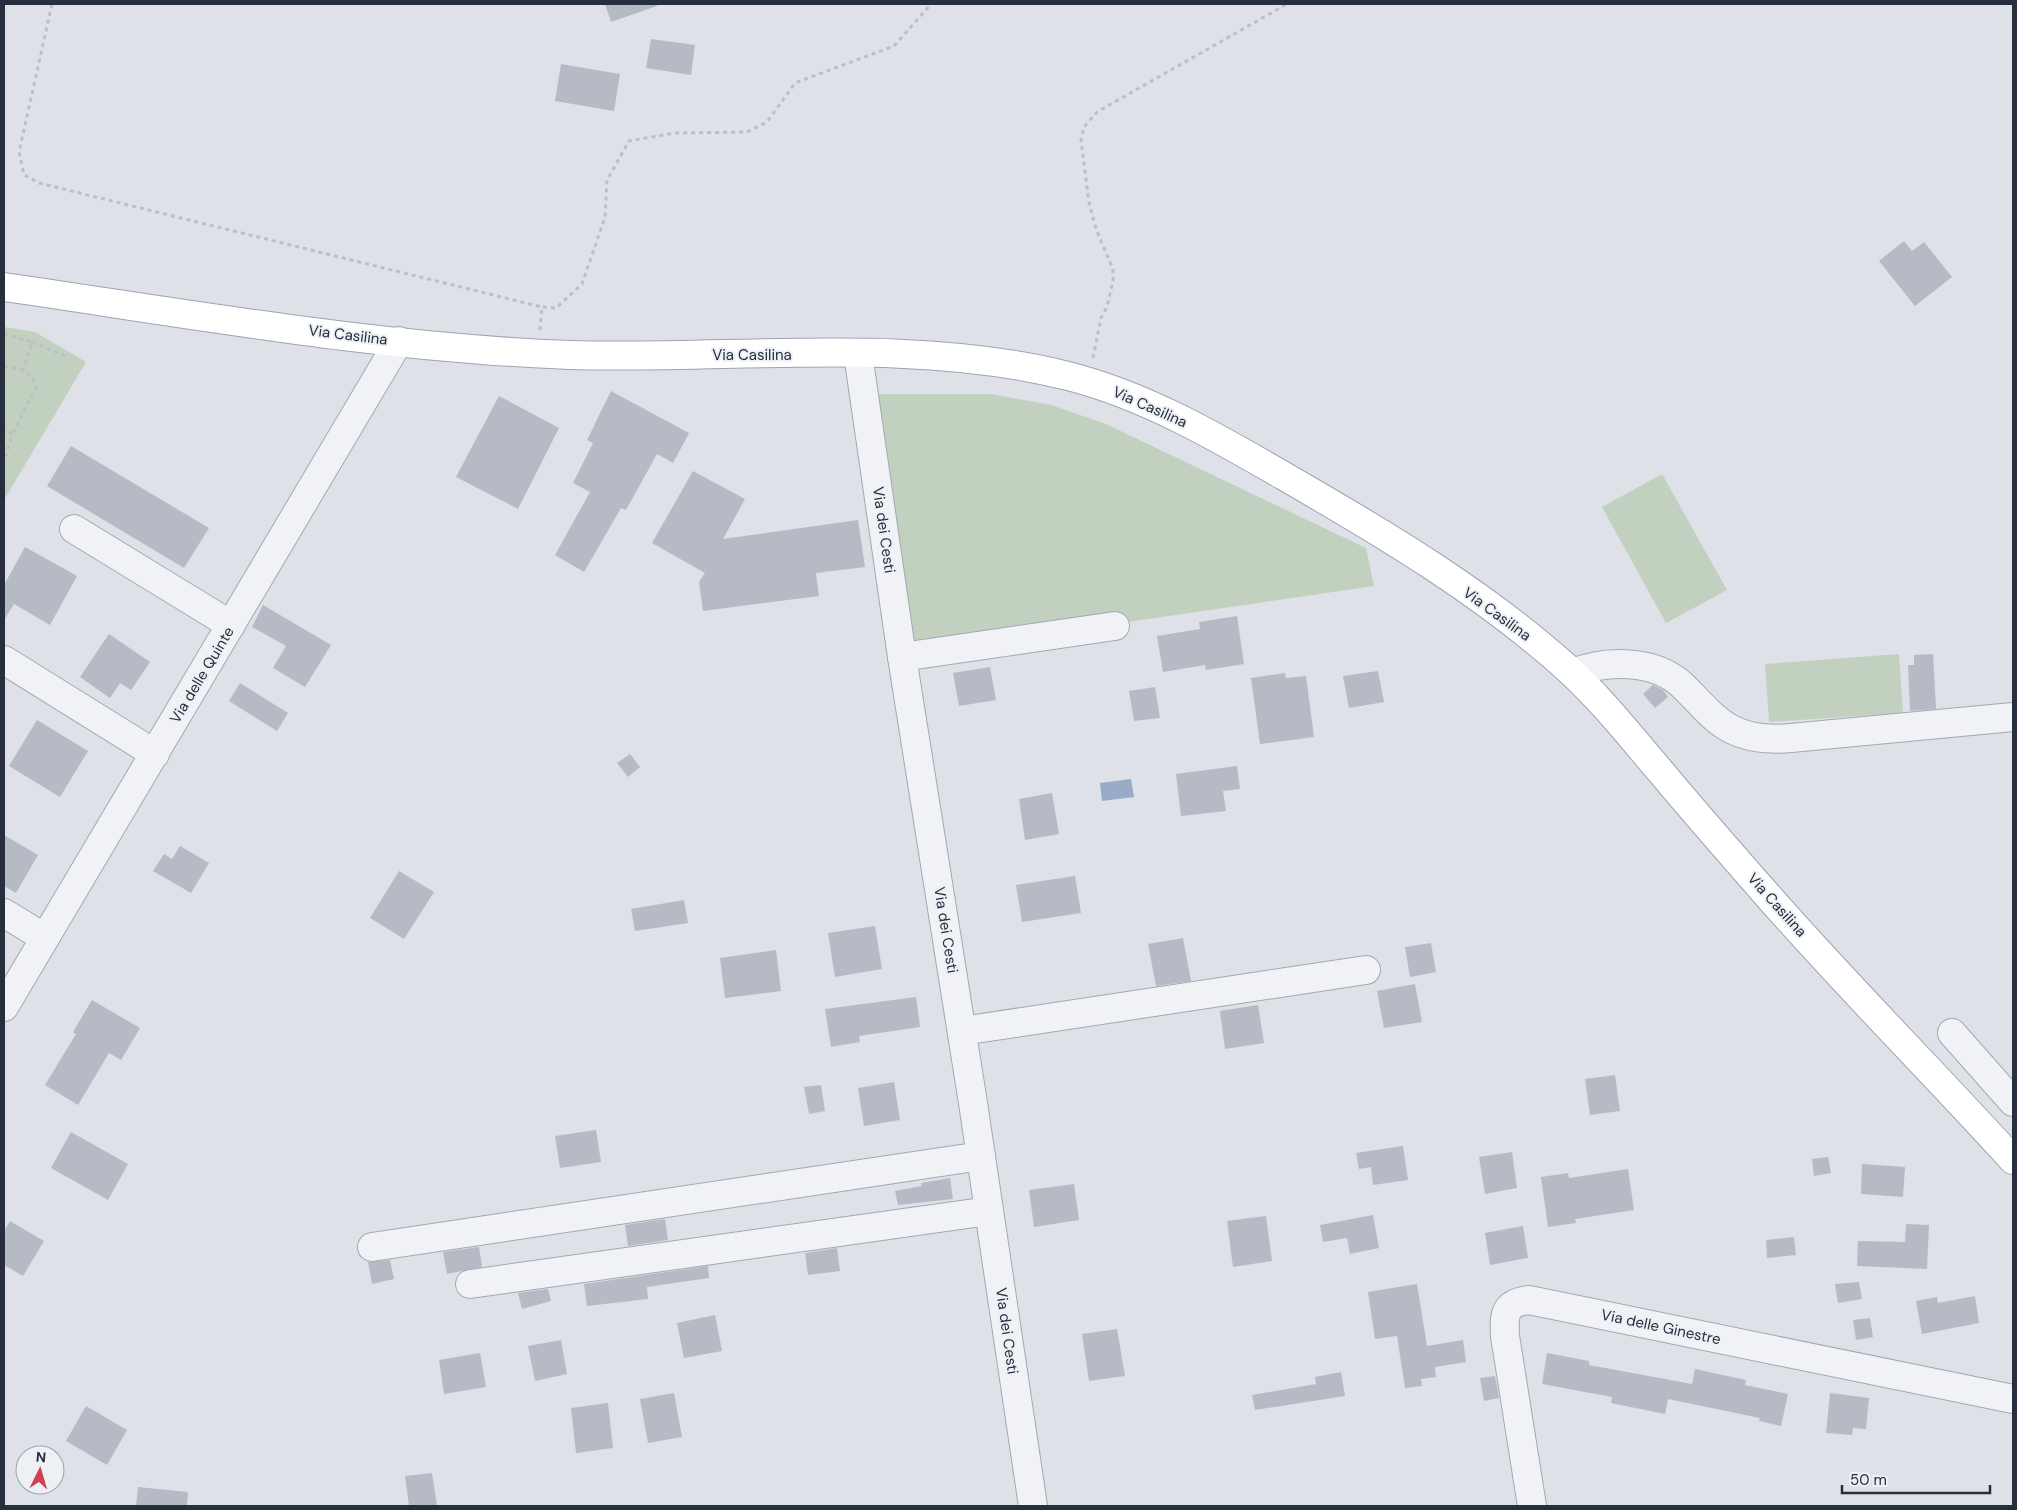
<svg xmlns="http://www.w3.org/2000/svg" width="2017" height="1510" font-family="'DM Sans',sans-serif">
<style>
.green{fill:#c2d1bf}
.water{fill:#99acc7}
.building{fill:#b5bac4}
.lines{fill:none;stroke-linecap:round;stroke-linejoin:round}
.minor-casing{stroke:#a3a8b1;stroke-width:30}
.major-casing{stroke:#9da4b3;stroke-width:30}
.path{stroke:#bcbfc6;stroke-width:3;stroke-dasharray:4 4;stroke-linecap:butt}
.minor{stroke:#f0f2f6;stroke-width:28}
.major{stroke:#fff;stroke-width:28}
.labels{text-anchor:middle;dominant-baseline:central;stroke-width:4;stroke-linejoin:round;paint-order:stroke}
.street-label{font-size:15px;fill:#272e3e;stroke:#edf0f5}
</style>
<rect width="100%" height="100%" fill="#dee1e7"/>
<!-- green -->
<g class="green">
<polygon points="4,327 35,332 86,362 4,500"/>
<polygon points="873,394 991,394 1051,405 1106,424 1366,548 1374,586 916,653 912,651"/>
<polygon points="1662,474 1727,590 1666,623 1602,507"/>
<polygon points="1899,654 1903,713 1769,722 1765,664"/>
</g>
<!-- water -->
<polygon class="water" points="1131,779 1134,797 1102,801 1100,783"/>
<!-- building -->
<g class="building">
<polygon points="605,4 657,4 657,6 611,22"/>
<polygon points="651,39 695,45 691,75 646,68"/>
<polygon points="561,64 620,74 614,111 555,101"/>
<polygon points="1904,241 1912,251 1924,242 1952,277 1915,306 1879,261"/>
<polygon points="611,391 689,433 673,463 657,454 626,510 621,508 584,572 555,555 590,492 573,483 593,443 587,440"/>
<polygon points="499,396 559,428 518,509 456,477"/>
<polygon points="71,446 209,528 184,568 47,486"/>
<polygon points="693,471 745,499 723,539 858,520 865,567 816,573 819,596 703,611 699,582 705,573 652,543"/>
<polygon points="25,547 77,576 50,625 14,604 4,620 4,585"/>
<polygon points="263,605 331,645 305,687 273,668 286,646 252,627"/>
<polygon points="1237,616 1244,664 1206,670 1205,665 1163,672 1157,636 1200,629 1199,622"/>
<polygon points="109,634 150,662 131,690 120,683 110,698 80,677"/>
<polygon points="1933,654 1936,709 1910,711 1908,665 1914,665 1914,655"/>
<polygon points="990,667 996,700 959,706 953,673"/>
<polygon points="1378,671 1384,702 1349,708 1343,676"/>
<polygon points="1285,673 1286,678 1306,676 1314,737 1260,744 1251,678"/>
<polygon points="240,683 288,713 277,731 229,701"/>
<polygon points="1653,685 1663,690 1668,697 1655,708 1643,694"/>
<polygon points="1155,687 1160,718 1134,721 1129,691"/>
<polygon points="37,720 88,751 60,797 9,766"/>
<polygon points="630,754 640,767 628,777 617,763"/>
<polygon points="1237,766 1240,789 1223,791 1226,811 1181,816 1176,774"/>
<polygon points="1052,793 1059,834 1025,840 1019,799"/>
<polygon points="4,835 38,855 16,893 4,886"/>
<polygon points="180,846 209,863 191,893 153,871 164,854 172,859"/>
<polygon points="399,871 434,892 404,939 370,918"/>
<polygon points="1075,876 1081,913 1022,922 1016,885"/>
<polygon points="684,900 688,923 635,931 631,909"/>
<polygon points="875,926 882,969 835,977 828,933"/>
<polygon points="1183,938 1191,981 1156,986 1148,944"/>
<polygon points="1431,943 1436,972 1410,977 1405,947"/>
<polygon points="776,950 781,991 725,998 720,958"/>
<polygon points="1415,984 1422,1022 1384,1028 1377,991"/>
<polygon points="916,997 920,1027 859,1036 860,1042 831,1047 825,1009"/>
<polygon points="92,1000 140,1028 121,1060 109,1053 78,1105 45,1085 76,1034 73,1032"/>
<polygon points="1258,1005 1264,1043 1225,1049 1220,1011"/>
<polygon points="1615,1075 1620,1111 1590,1115 1585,1079"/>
<polygon points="894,1082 900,1120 864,1126 858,1088"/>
<polygon points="821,1085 825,1111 809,1114 804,1087"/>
<polygon points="596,1130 601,1162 560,1168 555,1136"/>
<polygon points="71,1132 128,1164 108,1200 51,1168"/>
<polygon points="1403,1146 1408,1180 1373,1185 1371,1167 1359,1169 1356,1153"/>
<polygon points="1512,1152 1517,1188 1485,1194 1479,1157"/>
<polygon points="1828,1157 1831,1173 1814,1176 1812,1159"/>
<polygon points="1862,1164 1905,1167 1903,1197 1861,1194"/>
<polygon points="1628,1169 1634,1210 1575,1219 1576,1223 1548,1227 1541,1177 1568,1173 1569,1178"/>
<polygon points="950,1178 953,1199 898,1205 895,1191 922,1186 921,1183"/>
<polygon points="1074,1184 1079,1220 1034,1227 1029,1190"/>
<polygon points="1373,1215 1379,1248 1350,1254 1347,1238 1323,1242 1320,1225"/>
<polygon points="1266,1216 1272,1261 1233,1267 1227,1221"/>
<polygon points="665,1219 668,1240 628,1246 625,1225"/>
<polygon points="10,1221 44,1241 23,1276 4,1265 4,1231"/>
<polygon points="1906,1224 1929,1225 1927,1269 1857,1266 1858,1241 1905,1242"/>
<polygon points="1523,1226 1528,1258 1490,1265 1485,1233"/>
<polygon points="1794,1237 1796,1255 1767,1258 1766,1240"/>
<polygon points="479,1247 482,1267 447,1274 443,1252"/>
<polygon points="837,1248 840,1271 808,1275 805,1253"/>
<polygon points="390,1260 394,1279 372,1284 368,1262"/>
<polygon points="708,1266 709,1278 647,1287 648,1299 587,1306 584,1284"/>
<polygon points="1859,1282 1862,1299 1838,1303 1835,1284"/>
<polygon points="1417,1284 1427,1346 1463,1340 1466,1362 1435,1367 1436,1377 1421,1379 1422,1386 1405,1388 1397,1336 1375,1339 1368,1292"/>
<polygon points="548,1289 551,1301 522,1309 518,1293"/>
<polygon points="1975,1296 1979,1323 1922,1334 1916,1301 1937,1297 1938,1303"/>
<polygon points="715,1315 722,1351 684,1358 677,1323"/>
<polygon points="1870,1318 1873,1337 1856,1340 1853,1320"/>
<polygon points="1117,1329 1125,1376 1089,1381 1082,1334"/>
<polygon points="561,1340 567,1374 535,1381 528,1346"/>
<polygon points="480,1353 486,1387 444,1394 439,1360"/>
<polygon points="1547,1353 1589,1361 1589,1365 1692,1384 1695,1369 1746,1380 1745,1385 1788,1394 1781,1426 1759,1421 1760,1418 1668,1399 1665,1414 1611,1403 1612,1397 1542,1384"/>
<polygon points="1341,1372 1345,1396 1255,1410 1252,1395 1316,1384 1315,1377"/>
<polygon points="1495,1376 1499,1398 1484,1401 1480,1378"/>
<polygon points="674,1393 682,1437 648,1443 640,1399"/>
<polygon points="1830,1393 1869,1398 1866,1429 1853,1428 1852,1435 1826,1433"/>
<polygon points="608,1403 613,1448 576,1453 571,1408"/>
<polygon points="86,1406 127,1430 107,1465 66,1441"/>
<polygon points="432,1473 437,1506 409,1506 405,1476"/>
<polygon points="138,1487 188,1492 187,1506 136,1506"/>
</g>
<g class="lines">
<defs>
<g id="minor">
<polyline points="858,354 902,657 973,1103 1033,1506"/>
<polyline points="74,529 231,625"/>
<polyline points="902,657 1115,626"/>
<polyline points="4,660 155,754"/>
<path d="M 1573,673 C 1606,660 1654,659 1682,685 C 1698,700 1712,719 1731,729 C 1750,739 1770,740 1791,738 L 2013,717"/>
<polyline points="4,913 45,938"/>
<polyline points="4,1007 399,341"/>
<polyline points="962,1031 1366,970"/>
<polyline points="1952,1033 2013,1102"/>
<polyline points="372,1247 981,1156"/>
<polyline points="470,1284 989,1211"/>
<path d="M 1532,1506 L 1505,1336 C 1504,1314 1504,1303 1529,1300 L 2013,1399"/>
</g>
<path id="major" d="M 4,287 C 191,314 380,348 570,355 C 732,360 910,336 1068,376 C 1147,396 1220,439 1289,479 C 1386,535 1485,594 1568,669 C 1602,700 1631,737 1661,772 C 1696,814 1732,855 1768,896 C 1847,986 1932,1071 2013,1160"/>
</defs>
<!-- minor casing -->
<use href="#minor" class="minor-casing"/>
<!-- major casing -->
<use href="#major" class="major-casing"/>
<!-- path -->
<g class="path">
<polyline points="52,4 19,152 24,175 39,183 542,307"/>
<polyline points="540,330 542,307 556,308 582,284 605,217 607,180 629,141 675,133 747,132 767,122 795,83 894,46 931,4"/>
<polyline points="4,334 32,342 23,370"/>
<polyline points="32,342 67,357"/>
<polyline points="1093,358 1101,318 1107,307 1113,281 1113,269 1096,229 1089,202 1081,140 1084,127 1097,112 1287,4"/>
<path d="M 4,367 C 19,367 32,372 36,387 L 12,435"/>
<polyline points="4,425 12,435 4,462"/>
</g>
<!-- minor -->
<use href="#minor" class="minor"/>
<!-- major -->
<use href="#major" class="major"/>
</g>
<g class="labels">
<!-- street labels -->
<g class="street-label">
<text transform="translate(348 335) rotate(7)">Via Casilina</text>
<text x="752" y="355">Via Casilina</text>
<text transform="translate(1150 407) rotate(24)">Via Casilina</text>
<text transform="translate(884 530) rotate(82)">Via dei Cesti</text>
<text transform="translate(1497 614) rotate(36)">Via Casilina</text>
<text transform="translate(202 675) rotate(-59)">Via delle Quinte</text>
<text transform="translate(1777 905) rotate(48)">Via Casilina</text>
<text transform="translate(946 930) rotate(81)">Via dei Cesti</text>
<text transform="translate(1661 1327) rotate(12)">Via delle Ginestre</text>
<text transform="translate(1007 1331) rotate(82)">Via dei Cesti</text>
</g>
</g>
<!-- border -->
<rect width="2017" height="1510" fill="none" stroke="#272e3e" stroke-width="10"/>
<!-- north arrow -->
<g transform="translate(40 1470) rotate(5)"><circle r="24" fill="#edf0f5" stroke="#9ea2ac"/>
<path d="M0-4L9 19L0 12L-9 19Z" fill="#cc434d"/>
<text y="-8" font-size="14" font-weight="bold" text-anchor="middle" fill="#272e3e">N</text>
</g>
<!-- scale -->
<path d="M1842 1485v8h148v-8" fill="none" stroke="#272e3e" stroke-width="2.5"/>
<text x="1850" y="1485" font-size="15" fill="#272e3e" stroke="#edf0f5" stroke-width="4" paint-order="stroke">50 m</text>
</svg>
